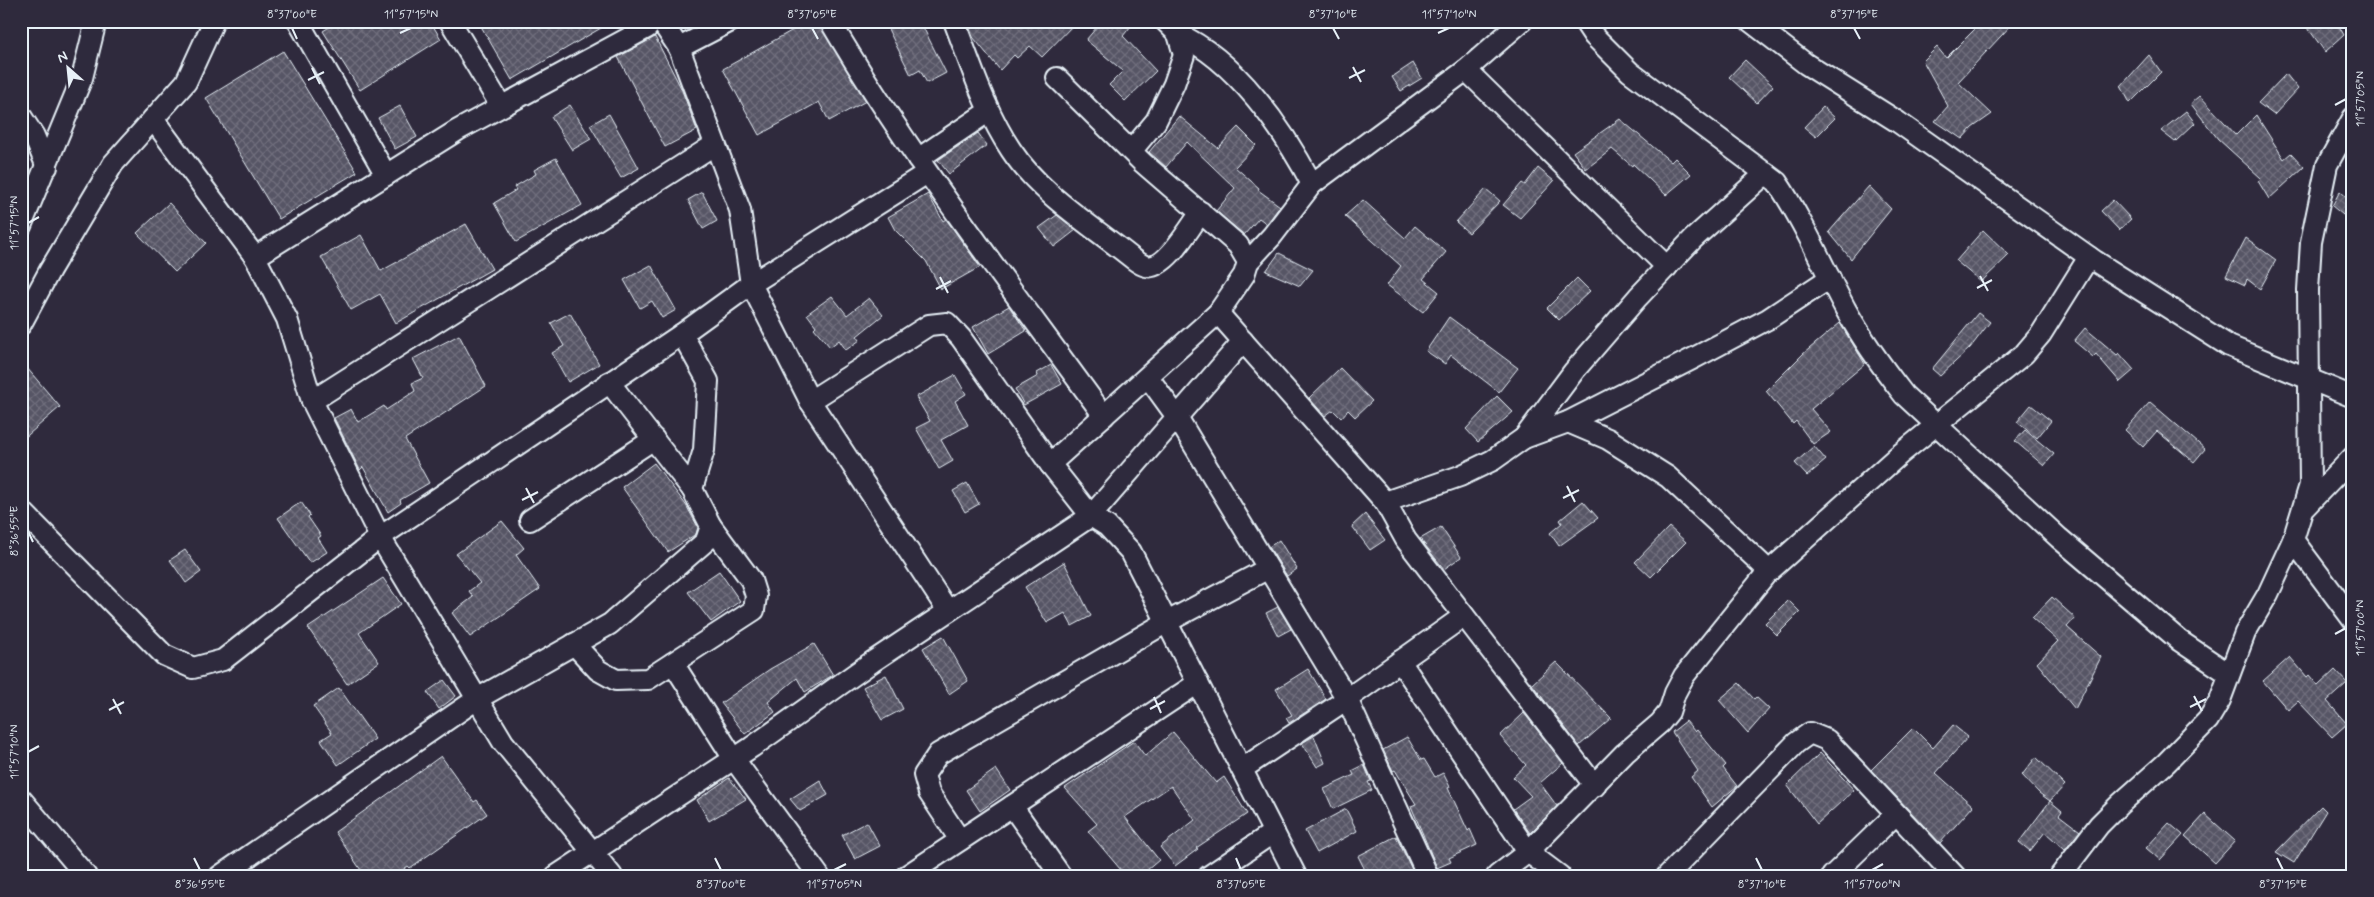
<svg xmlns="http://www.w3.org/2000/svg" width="2374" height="897" font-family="Mynerve,sans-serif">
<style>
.building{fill:url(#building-cross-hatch);stroke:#e8f1f8}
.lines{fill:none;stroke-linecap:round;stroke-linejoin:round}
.minor-casing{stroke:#e8f1f8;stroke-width:24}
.minor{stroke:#2f2a3d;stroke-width:20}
.ticks{fill:none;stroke:#e8f1f8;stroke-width:2}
.neatline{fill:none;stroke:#e8f1f8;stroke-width:2}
.ticks-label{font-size:12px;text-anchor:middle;fill:#e8f1f8}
</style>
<defs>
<pattern id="building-cross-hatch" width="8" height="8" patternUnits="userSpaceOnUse" patternTransform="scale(1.25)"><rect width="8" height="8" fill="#575565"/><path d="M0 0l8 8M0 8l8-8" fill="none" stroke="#6f6e7c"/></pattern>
</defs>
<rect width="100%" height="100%" fill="#2f2a3d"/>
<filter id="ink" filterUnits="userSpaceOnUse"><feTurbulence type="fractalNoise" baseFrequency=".02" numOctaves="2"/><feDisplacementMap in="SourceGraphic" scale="10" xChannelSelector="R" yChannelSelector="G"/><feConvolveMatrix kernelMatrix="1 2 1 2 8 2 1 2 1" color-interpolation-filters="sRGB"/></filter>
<g filter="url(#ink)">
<!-- building -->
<g class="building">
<polygon points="339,21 430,21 441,39 360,90 323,31"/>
<polygon points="478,21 613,21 512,80"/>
<polygon points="809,21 818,21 866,101 829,121 819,102 759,135 723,69"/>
<polygon points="884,21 920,21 946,73 927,83 920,70 911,75"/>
<polygon points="967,21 1077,21 1042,57 1030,46 1017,58 1014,55 1000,70 973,37"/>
<polygon points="1102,21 1135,21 1123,36 1156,71 1125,101 1109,85 1123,71 1086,40"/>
<polygon points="1983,21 2015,21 1958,82 1992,114 1972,128 1962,139 1935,121 1948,106 1923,61 1937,47 1946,58"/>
<polygon points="2303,21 2336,21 2344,35 2325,52"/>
<polygon points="655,37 681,88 697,130 665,147 618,57"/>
<polygon points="283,51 357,172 279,219 206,98"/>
<polygon points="2149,55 2161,72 2130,103 2121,86"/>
<polygon points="1745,60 1773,86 1757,103 1729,77"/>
<polygon points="1413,63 1422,78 1401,91 1392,77"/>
<polygon points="2286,74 2298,89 2274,115 2258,103"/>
<polygon points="2200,96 2236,135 2256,115 2284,159 2291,153 2304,167 2269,199 2258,181 2261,178 2218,139 2191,104"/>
<polygon points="570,105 591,139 572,150 551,117"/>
<polygon points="400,106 417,137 395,149 378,118"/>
<polygon points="1823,107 1835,118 1816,137 1804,127"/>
<polygon points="2186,111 2195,123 2175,142 2161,131"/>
<polygon points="609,114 639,168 621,178 590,125"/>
<polygon points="1179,116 1218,148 1238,127 1256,145 1235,167 1259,188 1258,190 1280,206 1267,224 1259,218 1244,235 1216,211 1235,188 1187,142 1166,167 1149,152"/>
<polygon points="1620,119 1671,162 1675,158 1691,174 1666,195 1633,164 1632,166 1612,149 1586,169 1573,152"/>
<polygon points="978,133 987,145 949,174 938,160"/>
<polygon points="556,158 582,205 516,242 494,203 516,190 514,187 536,174 534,170"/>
<polygon points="1538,168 1554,181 1520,218 1503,205 1522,183 1525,185"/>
<polygon points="1869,186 1891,209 1851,259 1829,232"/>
<polygon points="1486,189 1500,201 1469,233 1456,222"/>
<polygon points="2340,191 2353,203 2353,223 2332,206"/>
<polygon points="702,192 717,221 703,229 688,200"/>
<polygon points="928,194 943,221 946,219 980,267 941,289 926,261 895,230 888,217"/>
<polygon points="1363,200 1405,238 1415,226 1446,252 1423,279 1439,292 1423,312 1387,285 1401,266 1345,216"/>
<polygon points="2113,200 2131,219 2119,230 2101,211"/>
<polygon points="169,203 206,243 175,272 137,233"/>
<polygon points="1057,215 1076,230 1054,247 1039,228"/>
<polygon points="466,224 492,269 396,323 380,294 351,310 321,257 361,235 381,271"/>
<polygon points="1983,230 2009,255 1981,282 1956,261"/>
<polygon points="2246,238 2276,260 2260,289 2247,279 2245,285 2226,276"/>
<polygon points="1279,253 1313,270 1300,286 1266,271"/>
<polygon points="651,265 676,310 662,318 652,301 640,308 624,280"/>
<polygon points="1577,278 1590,291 1559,320 1547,308"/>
<polygon points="832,296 847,315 869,298 883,315 857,336 860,340 846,350 839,340 830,347 814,328 816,326 807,314"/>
<polygon points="1009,306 1026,331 988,354 973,327"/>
<polygon points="570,313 599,364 568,382 552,353 564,346 551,323"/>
<polygon points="1978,313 1990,322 1970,348 1940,376 1932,369"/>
<polygon points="1449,317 1518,368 1499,392 1451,355 1445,364 1426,351"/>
<polygon points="1840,323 1865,364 1811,409 1831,432 1813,444 1796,421 1793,424 1766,391 1803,354"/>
<polygon points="2085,328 2117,355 2119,353 2134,370 2120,382 2096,354 2093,357 2074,341"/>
<polygon points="459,335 486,386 405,439 429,483 400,500 401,503 388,512 363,467 360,470 334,418 351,409 358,422 384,406 386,410 415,391 412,383 423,378 413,359"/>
<polygon points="21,361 60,407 21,441"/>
<polygon points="1051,365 1062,384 1024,405 1015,389 1038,376 1037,373"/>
<polygon points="1340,368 1372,401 1355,417 1348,410 1341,418 1333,410 1325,416 1309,398"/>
<polygon points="955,375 966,394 955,401 968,425 941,440 953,461 939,469 916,428 930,421 916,397"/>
<polygon points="1497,396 1513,412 1478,442 1466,429"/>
<polygon points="2150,402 2205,449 2194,462 2157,431 2143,447 2125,430"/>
<polygon points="2031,405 2051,421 2037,438 2017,422"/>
<polygon points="2025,430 2054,454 2044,466 2015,441"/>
<polygon points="1814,446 1826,460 1807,476 1795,463"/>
<polygon points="654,463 686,505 698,527 696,534 668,552 622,487"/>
<polygon points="967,483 979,504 965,512 953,491"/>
<polygon points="1583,501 1598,518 1559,546 1550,533 1562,523 1560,520"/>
<polygon points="301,502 310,515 308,517 321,536 318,538 327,552 310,563 278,518"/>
<polygon points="1365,514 1385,540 1370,550 1352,526"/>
<polygon points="502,521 524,548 516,555 540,589 470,637 452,613 473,597 469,591 480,583 456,554"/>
<polygon points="1441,527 1461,557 1444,569 1420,539"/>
<polygon points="1669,527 1686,542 1651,577 1635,562"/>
<polygon points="1279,540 1297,569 1287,576 1269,547"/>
<polygon points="185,550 201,572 186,583 170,560"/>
<polygon points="1064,562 1091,616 1072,626 1065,613 1047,623 1025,587"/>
<polygon points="719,571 740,601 711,622 688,592"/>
<polygon points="383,578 401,604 359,633 379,662 347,684 308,628"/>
<polygon points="2052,597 2075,618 2067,627 2101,657 2075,709 2037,663 2058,641 2032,618"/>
<polygon points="1788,600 1800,612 1777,635 1765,623"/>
<polygon points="1278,607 1291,629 1278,636 1266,613"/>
<polygon points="943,636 968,681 949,694 923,648"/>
<polygon points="814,644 833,675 805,692 797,678 768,702 775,712 745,734 721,703 770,669"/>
<polygon points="2290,657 2307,677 2309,675 2318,686 2335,670 2347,683 2327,701 2347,724 2332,737 2298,701 2288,710 2263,681"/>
<polygon points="1556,662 1611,718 1579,746 1532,684"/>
<polygon points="1308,669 1326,699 1289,723 1286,718 1292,715 1276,689"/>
<polygon points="886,675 903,709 882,720 863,687"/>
<polygon points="444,680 456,696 439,709 427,692"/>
<polygon points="1739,683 1754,699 1756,697 1769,709 1748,733 1719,700"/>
<polygon points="339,688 375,739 338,765 321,740 332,733 313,706"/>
<polygon points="1524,713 1563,763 1540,783 1557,806 1530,833 1513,809 1531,796 1513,777 1526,765 1500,736"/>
<polygon points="1686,721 1695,732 1697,730 1726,765 1723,768 1737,786 1712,807 1691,777 1698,771 1672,732"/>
<polygon points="1953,725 1968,737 1936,773 1973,806 1940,843 1871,770 1913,728 1933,748"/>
<polygon points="1173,732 1216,783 1224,777 1247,814 1196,848 1198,849 1175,866 1160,847 1195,820 1171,786 1125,817 1159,860 1140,876 1126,876 1088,831 1097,824 1065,788 1134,741 1145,756"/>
<polygon points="1314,736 1325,763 1317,767 1302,743"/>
<polygon points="1407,737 1421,760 1424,759 1435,777 1443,773 1450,787 1448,788 1468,831 1470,829 1477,845 1449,858 1451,862 1437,868 1411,806 1416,804 1395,770 1393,771 1383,750"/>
<polygon points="1820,753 1854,790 1817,824 1787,785"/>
<polygon points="441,756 474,802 477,800 487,814 410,868 408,866 394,876 365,876 335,832"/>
<polygon points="2036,757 2065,785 2050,801 2039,793 2022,775"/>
<polygon points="1364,765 1371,781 1368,782 1372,790 1333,809 1324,789 1354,775 1352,771"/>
<polygon points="996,769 1010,790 980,811 966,790"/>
<polygon points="729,778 746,799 709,821 697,800"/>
<polygon points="820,780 828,795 800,811 790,799"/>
<polygon points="2050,801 2062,811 2059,815 2080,831 2065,850 2045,832 2030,851 2019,842"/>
<polygon points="2321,806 2326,811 2294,863 2276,852"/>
<polygon points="1346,809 1357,831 1317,853 1305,831"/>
<polygon points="2205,814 2235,841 2215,863 2185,836"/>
<polygon points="867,822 880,846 855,859 842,835"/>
<polygon points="2169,823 2183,835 2160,860 2146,848"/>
<polygon points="1396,836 1415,876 1368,876 1358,856"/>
</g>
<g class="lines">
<defs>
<g id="minor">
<polyline points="298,21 386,175"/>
<polyline points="450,21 501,106"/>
<polyline points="661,21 679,48 731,21"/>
<path d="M 830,21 C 911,159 1010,286 1104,416"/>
<path d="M 954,21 C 971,65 985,111 1011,150 C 1040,194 1091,225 1132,258 C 1136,261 1141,265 1146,266 C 1165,271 1191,226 1201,212"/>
<path d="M 1584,21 L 1594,36 L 1630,72 L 1777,182 C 1804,222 1823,267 1846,310 C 1862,339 1883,368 1904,395 L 2059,538 L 2180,641 L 2229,674"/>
<polyline points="1750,21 1806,64 1898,122 2095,261 2229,346 2353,397"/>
<polyline points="679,48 740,210 751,284 810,401 948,611"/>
<polyline points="1466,70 1667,267"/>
<polyline points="1057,78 1143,163 1238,245 1248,262"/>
<polyline points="21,116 34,136 47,167"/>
<polyline points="153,119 255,257 287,319 312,401 380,537 503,742 612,876"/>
<polyline points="1132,150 1156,121 1174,84 1184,55 1178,34 1165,21"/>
<polyline points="918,159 989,111"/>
<polyline points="1312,184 1466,70 1522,21"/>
<polyline points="21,226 82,78 96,21"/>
<polyline points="255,257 458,130 647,28 653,21"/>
<polyline points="1218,313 1385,502 1406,540 1595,786"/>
<polyline points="21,324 50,270 113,164 186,82 214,21"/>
<polyline points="1148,377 1177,417 1347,699 1464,616"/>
<polyline points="609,382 692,489"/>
<polyline points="312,401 714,145"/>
<polyline points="810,401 929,325 947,323 961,338 1050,464 1091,516 1107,526 1131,552 1296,876"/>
<polyline points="1568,422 1608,439 1668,477 1769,571"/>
<polyline points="1524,438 1568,422 1694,358 1768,319 1830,278"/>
<path d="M 1050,464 L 1218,313 L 1244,275 L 1248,262 L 1272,236 L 1312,184 C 1283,129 1236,60 1178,34"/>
<polyline points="1385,502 1460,476 1493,460 1524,438 1574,371 1638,297 1693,239 1766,173"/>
<polyline points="2305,507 2353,457"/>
<polyline points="21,510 164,655 193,668 223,660 380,537 682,334 751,284 927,173"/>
<polyline points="530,520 654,439"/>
<polyline points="2293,540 2353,620"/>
<polyline points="574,644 598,670 616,680 648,679 754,610 756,596 751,580 711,526"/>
<polyline points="1400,661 1528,852 1560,876"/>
<polyline points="673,663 734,759 819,876"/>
<polyline points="1242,769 1347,699 1428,876"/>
<polyline points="21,799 86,876"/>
<polyline points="1012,806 1061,876"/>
<polyline points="960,840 929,793 924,775 938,754 1167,622 1267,569"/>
<polyline points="220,876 477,699 610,624 706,541 711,526 692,489 704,450 708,381 682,334"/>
<polyline points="556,876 752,747 872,662 1091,516 1243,341"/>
<polyline points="906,876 1198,683"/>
<polyline points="1209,876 1274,832"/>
<polyline points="1497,876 1528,852 1625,753 1660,723 1669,712 1675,693 1684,676 1766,574 1899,455 2024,354 2041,334 2089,257"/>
<polyline points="1667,876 1796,743 1810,733 1827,740 1955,876"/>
<polyline points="1832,876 1896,814"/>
<polyline points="2060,876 2099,825 2120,804 2166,763 2208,720 2220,700 2245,633 2268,594 2293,540 2310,485 2308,290 2311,242 2327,165 2353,118"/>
</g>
</defs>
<!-- minor casing -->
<use href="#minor" class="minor-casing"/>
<!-- minor -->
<use href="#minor" class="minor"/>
</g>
</g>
<!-- ticks -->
<path class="ticks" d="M 292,28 L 297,39M 812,28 L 818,39M 1333,28 L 1339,39M 1854,28 L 1860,39M 400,33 L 411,28M 1438,33 L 1449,28M 1353,67 L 1361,82M 312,68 L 320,84M 1349,78 L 1365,70M 308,80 L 324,72M 2335,105 L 2346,99M 28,223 L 39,217M 1980,276 L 1988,291M 940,277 L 948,293M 1977,288 L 1992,280M 936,289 L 951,281M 1567,486 L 1575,502M 526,488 L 534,503M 1563,498 L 1579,490M 522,500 L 538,492M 28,531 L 33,542M 2335,634 L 2346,628M 2194,696 L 2202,711M 1154,697 L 1161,713M 113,699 L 121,714M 2190,707 L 2206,699M 1150,709 L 1165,701M 109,710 L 124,702M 28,752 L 39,746M 194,858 L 200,870M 715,858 L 721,870M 1236,858 L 1241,870M 1756,858 L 1762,870M 2277,858 L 2283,870M 834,870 L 846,864M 1872,870 L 1883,864"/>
<!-- margin -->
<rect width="2374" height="897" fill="none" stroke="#2f2a3d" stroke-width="55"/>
<!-- north arrow -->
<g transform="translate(68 68) rotate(333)" stroke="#2f2a3d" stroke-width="4" paint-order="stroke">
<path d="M0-4L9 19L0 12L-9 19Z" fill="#e8f1f8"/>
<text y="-8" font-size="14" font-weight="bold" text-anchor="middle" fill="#e8f1f8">N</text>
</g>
<rect x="28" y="28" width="2318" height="842" class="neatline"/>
<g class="ticks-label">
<text x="292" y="18">8°37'00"E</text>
<text x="411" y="18">11°57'15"N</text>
<text x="812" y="18">8°37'05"E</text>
<text x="1333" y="18">8°37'10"E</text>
<text x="1449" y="18">11°57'10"N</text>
<text x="1854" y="18">8°37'15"E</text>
<text transform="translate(2360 99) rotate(-90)" y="4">11°57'05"N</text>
<text transform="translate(14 223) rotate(-90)" y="4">11°57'15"N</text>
<text transform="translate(14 531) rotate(-90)" y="4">8°36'55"E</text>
<text transform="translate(2360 628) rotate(-90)" y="4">11°57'00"N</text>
<text transform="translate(14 752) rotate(-90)" y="4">11°57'10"N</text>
<text x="200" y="888">8°36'55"E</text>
<text x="721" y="888">8°37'00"E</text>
<text x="834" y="888">11°57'05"N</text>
<text x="1241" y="888">8°37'05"E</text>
<text x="1762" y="888">8°37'10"E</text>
<text x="1872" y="888">11°57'00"N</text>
<text x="2283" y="888">8°37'15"E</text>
</g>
</svg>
